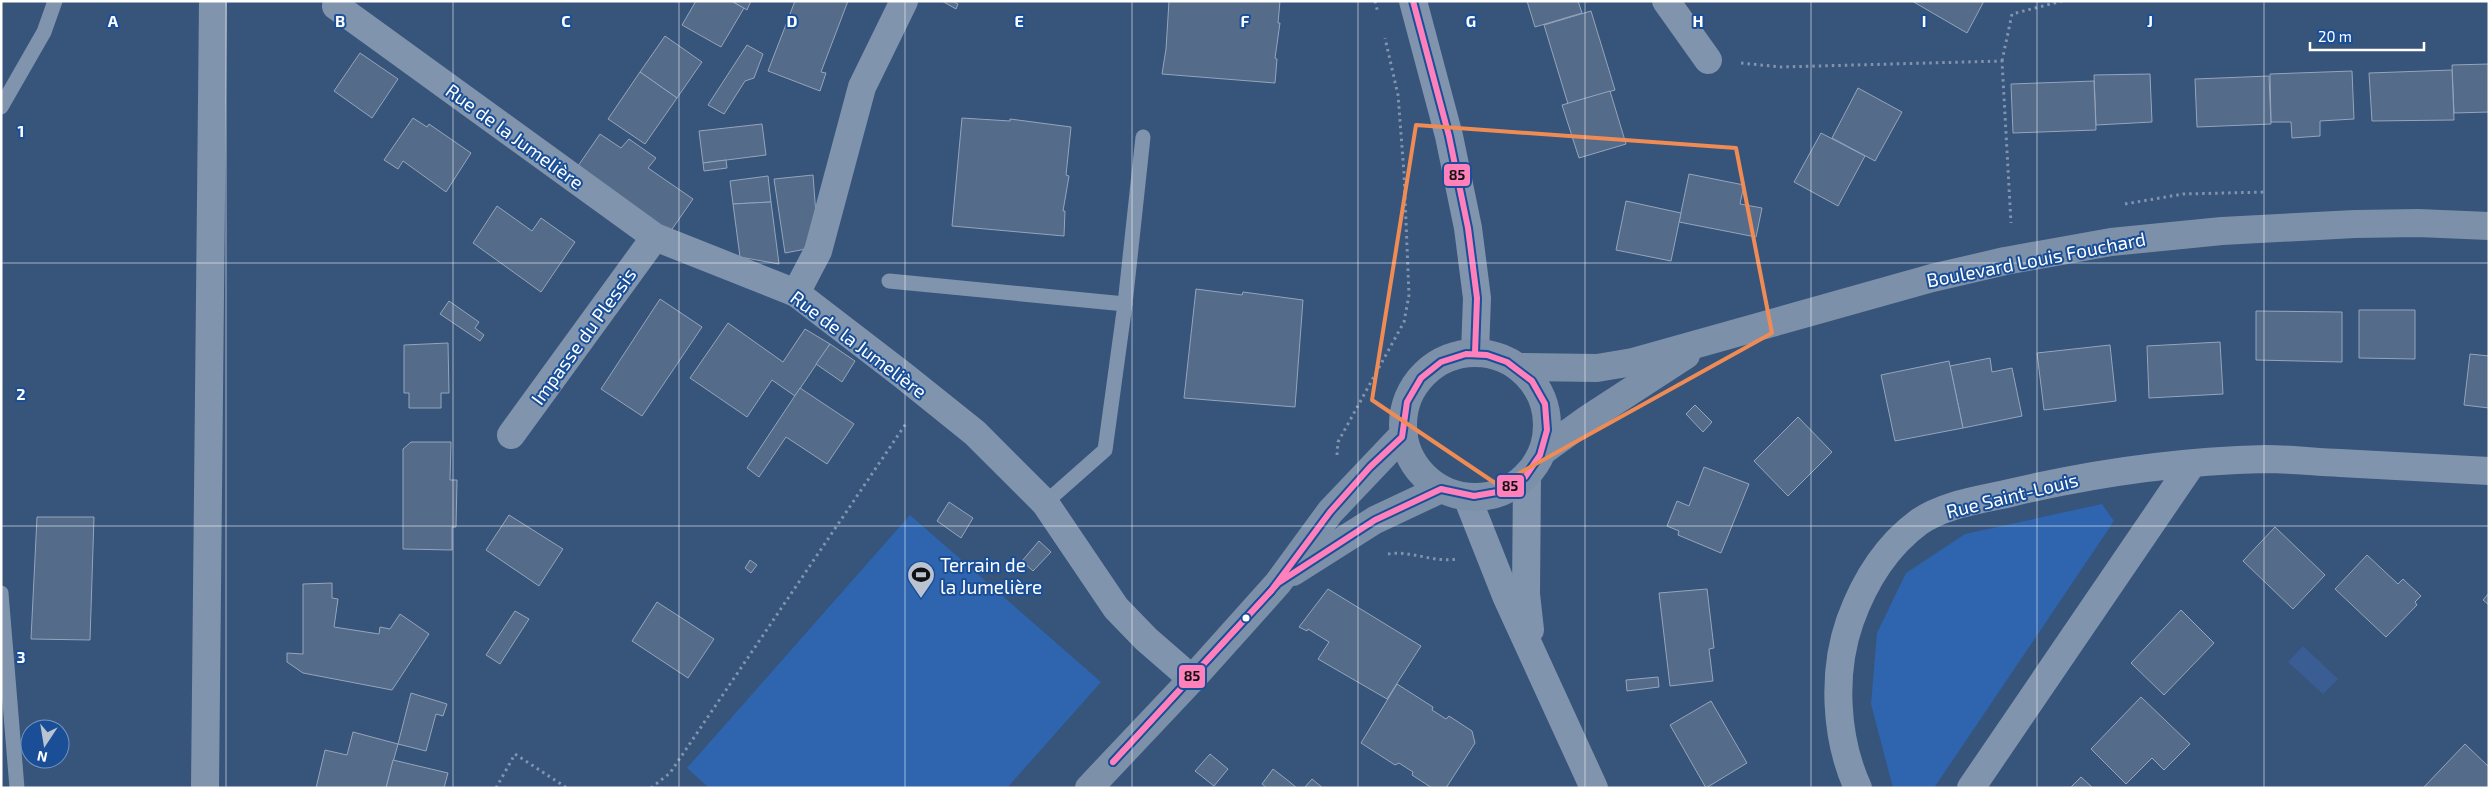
<svg xmlns="http://www.w3.org/2000/svg" width="2490" height="789" font-family="'Exo 2',sans-serif">
<style>
.green{fill:#2e65ae}
.water{fill:#3a5e93}
.building{fill:#546b8a;stroke:#95a5bb}
.lines{fill:none;stroke-linecap:round;stroke-linejoin:round}
.path{stroke:#8194ad;stroke-width:3;stroke-dasharray:2.5 4;stroke-linecap:butt}
.service{stroke:#8194ad;stroke-width:15}
.minor{stroke:#8194ad;stroke-width:28}
.tertiary{stroke:#8194ad;stroke-width:28}
.secondary{stroke:#7c90aa;stroke-width:28}
.bus-1-casing{stroke:#1a4f98;stroke-width:10}
.bus-1{stroke:#ff80bb;stroke-width:6}
.marked{fill:none;stroke:#ef8b55;stroke-width:4;stroke-linejoin:round}
.grid{fill:none;stroke:#fff;stroke-width:1;stroke-opacity:0.55}
.bus-dot{fill:#fff;stroke:#1a4f98;stroke-width:2}
.labels{text-anchor:middle;dominant-baseline:central;stroke-width:4;stroke-linejoin:round;paint-order:stroke}
.street-label{font-size:19px;fill:#fff;stroke:#1a4f98}
.poi-label{font-size:19px;fill:#fff;stroke:#1a4f98;text-anchor:start}
.grid-label{font-size:16px;text-anchor:middle;font-weight:bold;fill:#fff;stroke:#1a4f98;stroke-width:4;stroke-linejoin:round;paint-order:stroke}
.line-badge{stroke:#1a4f98;stroke-width:2}
.pale-badge-label{font-size:14px;text-anchor:middle;font-weight:bold;fill:#111}
</style>
<rect width="100%" height="100%" fill="#37547b"/>
<!-- green -->
<g class="green">
<polygon points="2102,504 2114,521 1934,788 1893,788 1871,704 1877,633 1906,573 1965,534"/>
<polygon points="910,515 1101,682 1007,788 709,788 687,768"/>
</g>
<!-- water -->
<polygon class="water" points="2303,646 2338,679 2323,694 2288,662"/>
<!-- building -->
<g class="building">
<polygon points="696,1 731,1 744,8 721,47 682,25"/>
<polygon points="732,1 751,1 747,10"/>
<polygon points="795,1 848,1 821,72 826,73 820,91 768,71"/>
<polygon points="942,1 952,1 958,4 956,9"/>
<polygon points="1169,1 1280,1 1278,23 1280,23 1275,58 1277,59 1275,83 1162,74 1166,49"/>
<polygon points="1527,1 1578,1 1582,13 1535,27"/>
<polygon points="1912,1 1984,1 1967,33"/>
<polygon points="1591,11 1615,90 1568,104 1544,25"/>
<polygon points="665,36 702,62 677,98 640,72"/>
<polygon points="747,45 763,54 754,78 745,81 724,114 708,105"/>
<polygon points="360,53 398,79 372,118 334,91"/>
<polygon points="2489,64 2489,112 2454,113 2452,65"/>
<polygon points="2452,70 2454,120 2372,121 2369,73"/>
<polygon points="2352,71 2354,119 2320,121 2320,136 2292,138 2291,122 2271,122 2270,74"/>
<polygon points="640,72 677,98 645,144 608,119"/>
<polygon points="2150,74 2152,122 2096,125 2094,75"/>
<polygon points="2269,76 2271,124 2197,127 2195,79"/>
<polygon points="2094,81 2096,130 2013,133 2011,84"/>
<polygon points="1858,88 1902,112 1875,161 1832,138"/>
<polygon points="1610,91 1626,144 1579,158 1562,105"/>
<polygon points="413,118 427,127 429,124 471,153 446,192 403,161 398,169 384,160"/>
<polygon points="962,118 1010,121 1010,119 1071,127 1066,175 1069,176 1063,211 1065,211 1064,236 952,226"/>
<polygon points="762,124 766,155 703,163 699,131"/>
<polygon points="1821,133 1865,156 1838,206 1794,182"/>
<polygon points="600,134 621,148 629,139 656,158 648,168 693,199 670,232 578,166"/>
<polygon points="726,160 727,168 704,171 703,163"/>
<polygon points="1689,174 1744,185 1740,204 1762,208 1756,237 1679,222"/>
<polygon points="813,175 816,215 806,249 785,253 774,179"/>
<polygon points="768,176 771,202 733,204 730,181"/>
<polygon points="1626,201 1681,213 1671,261 1616,250"/>
<polygon points="771,202 779,264 740,257 733,204"/>
<polygon points="497,206 532,231 541,218 575,242 541,292 473,243"/>
<polygon points="1196,289 1242,295 1243,292 1303,300 1295,407 1184,398"/>
<polygon points="660,299 702,327 642,416 601,389"/>
<polygon points="449,301 479,322 475,328 484,335 480,341 440,314"/>
<polygon points="2359,310 2415,310 2415,359 2359,358"/>
<polygon points="2256,311 2342,312 2342,362 2256,360"/>
<polygon points="728,323 783,362 805,329 830,344 795,396 772,380 747,417 690,378"/>
<polygon points="2220,342 2223,394 2149,398 2147,346"/>
<polygon points="448,343 449,393 441,393 441,408 409,408 409,393 404,393 404,345"/>
<polygon points="830,344 855,361 842,382 816,364"/>
<polygon points="2110,345 2116,401 2044,410 2037,353"/>
<polygon points="2470,354 2489,356 2489,408 2464,405"/>
<polygon points="1990,358 1992,372 2012,368 2022,416 1963,428 1950,366"/>
<polygon points="1949,361 1963,428 1895,441 1881,375"/>
<polygon points="800,388 854,424 827,464 786,437 759,477 747,468"/>
<polygon points="1695,405 1712,422 1703,432 1686,414"/>
<polygon points="1798,417 1832,452 1788,496 1754,461"/>
<polygon points="411,442 451,442 450,480 457,480 456,527 452,527 452,550 403,549 403,449"/>
<polygon points="1704,467 1749,484 1721,553 1678,535 1679,531 1667,526 1677,501 1689,506"/>
<polygon points="949,502 973,518 961,538 937,521"/>
<polygon points="509,515 563,549 539,586 486,550"/>
<polygon points="37,517 94,517 90,640 31,639"/>
<polygon points="2275,527 2325,575 2293,609 2243,561"/>
<polygon points="1039,541 1051,552 1033,571 1022,561"/>
<polygon points="2367,555 2398,584 2403,579 2421,596 2415,602 2417,605 2386,637 2335,589"/>
<polygon points="750,560 757,565 751,573 745,568"/>
<polygon points="332,583 332,598 338,599 334,627 379,634 380,627 390,629 400,614 429,634 392,690 303,673 287,662 287,653 303,654 303,584"/>
<polygon points="1328,589 1421,646 1387,699 1318,659 1329,642 1308,629 1307,631 1299,627"/>
<polygon points="1707,589 1714,648 1709,649 1713,681 1670,686 1659,593"/>
<polygon points="2489,593 2489,605 2483,600"/>
<polygon points="657,602 714,639 688,678 632,641"/>
<polygon points="2181,610 2214,643 2164,695 2131,663"/>
<polygon points="515,611 529,619 500,664 486,655"/>
<polygon points="1658,677 1659,687 1627,691 1626,680"/>
<polygon points="1397,684 1433,707 1432,710 1446,719 1449,716 1472,731 1475,743 1446,788 1432,788 1412,775 1413,772 1399,763 1395,765 1361,743"/>
<polygon points="411,693 447,704 443,716 436,714 426,751 398,744"/>
<polygon points="2141,697 2190,744 2164,770 2152,758 2126,784 2091,749"/>
<polygon points="1711,701 1747,763 1706,788 1670,725"/>
<polygon points="353,732 398,744 386,788 316,788 325,750 347,755"/>
<polygon points="2465,744 2489,767 2489,788 2423,788"/>
<polygon points="1210,754 1228,769 1214,786 1195,771"/>
<polygon points="393,760 448,773 444,788 386,788"/>
<polygon points="1273,769 1286,779 1297,788 1267,788 1262,784"/>
<polygon points="2081,777 2093,788 2070,788"/>
<polygon points="1312,779 1323,788 1304,788"/>
</g>
<g class="lines">
<!-- path -->
<g class="path">
<polyline points="1375,1 1378,13"/>
<polyline points="2002,61 2012,14 2062,1"/>
<polyline points="1741,63 1781,67 2002,61 2011,223"/>
<polyline points="2125,204 2183,194 2266,192"/>
<polyline points="1337,455 1338,442 1404,322 1409,295 1404,173 1398,95 1385,38"/>
<path d="M 1388,554 C 1411,550 1433,563 1456,559"/>
<polyline points="496,788 515,754 567,788"/>
<polyline points="651,788 670,773 907,422"/>
</g>
<!-- service -->
<g class="service">
<polyline points="1,107 44,32 55,1"/>
<polyline points="889,281 1125,304"/>
<polyline points="1045,503 1105,450 1125,304 1143,137"/>
<polyline points="1,593 17,788"/>
</g>
<!-- minor -->
<g class="minor">
<polyline points="1666,1 1708,60"/>
<polyline points="336,6 655,237 796,293 904,376 975,433 1045,503 1116,608 1146,639 1192,679"/>
<polyline points="796,293 818,251 862,87 904,1"/>
<polyline points="511,435 655,237"/>
<polyline points="205,788 213,1"/>
<path d="M 1858,788 C 1835,738 1832,672 1850,621 C 1864,582 1885,547 1919,522 C 1945,504 1980,500 2010,493 C 2094,473 2180,461 2266,459 C 2290,459 2315,462 2340,463 C 2390,466 2439,468 2489,471"/>
<polyline points="1971,788 2191,465"/>
</g>
<!-- tertiary -->
<g class="tertiary">
<polyline points="1413,1 1449,136 1468,228 1477,298 1475,353"/>
<polyline points="1527,475 1526,594 1530,630"/>
<polyline points="1467,497 1507,598 1594,788"/>
</g>
<!-- secondary -->
<g class="secondary">
<circle cx="1475" cy="425" r="72"/>
<polyline points="1518,367 1597,368 1633,362 1932,278 2005,261 2111,242 2222,231 2355,224 2418,223 2489,226"/>
<polyline points="1543,451 1586,420 1686,355"/>
<polyline points="1293,572 1375,520 1441,489"/>
<polyline points="1089,788 1192,679 1278,583 1330,512 1404,434"/>
</g>
<defs>
<g id="bus-1">
<polyline points="1413,1 1449,136 1468,228 1477,298 1475,353"/>
<polygon points="1466,354 1487,355 1507,362 1532,381 1545,404 1547,430 1540,455 1525,477 1503,491 1474,496 1441,489 1375,520 1278,583 1271,591 1330,512 1370,467 1402,437 1407,402 1421,378 1441,362"/>
<polyline points="1113,762 1271,591"/>
<polyline points="1113,762 1271,591"/>
</g>
</defs>
<!-- bus-1 casing -->
<use href="#bus-1" class="bus-1-casing"/>
<!-- bus-1 -->
<use href="#bus-1" class="bus-1"/>
</g>
<!-- marked area -->
<path class="marked" d="M 1416,125 L 1736,148 L 1772,333 L 1498,485 L 1372,400 Z"/>
<!-- grid -->
<path class="grid" d="M 226,1 L 226,788M 453,1 L 453,788M 679,1 L 679,788M 905,1 L 905,788M 1132,1 L 1132,788M 1358,1 L 1358,788M 1585,1 L 1585,788M 1811,1 L 1811,788M 2037,1 L 2037,788M 2264,1 L 2264,788M 1,263 L 2489,263M 1,526 L 2489,526"/>
<!-- icons -->
<defs>
<symbol id="stadium-pin" viewBox="-11 -11 22 30"><path d="M0 17L-7.5 6A9.5 9.5 0 1 1 7.5 6Z" fill="#b9c3d1" stroke="#1a4f98"/><path d="M0-5a6.5 5 0 1 0 0 10a6.5 5 0 1 0 0-10ZM-3.5-1.8h7v3.6h-7Z" fill="#111"/></symbol>
</defs>
<g fill-rule="evenodd">
<use href="#stadium-pin" x="905" y="559" width="32" height="43"/>
</g>
<!-- markers -->
<circle class="bus-dot" cx="1246" cy="618" r="4.5"/>
<g class="labels">
<!-- street labels -->
<g class="street-label">
<text transform="translate(515 136) rotate(36)">Rue de la Jumelière</text>
<text transform="translate(2036 259) rotate(-11)">Boulevard Louis Fouchard</text>
<text transform="translate(583 336) rotate(-54)">Impasse du Plessis</text>
<text transform="translate(859 344) rotate(37)">Rue de la Jumelière</text>
<text transform="translate(2012 495) rotate(-14)">Rue Saint-Louis</text>
</g>
<!-- poi labels -->
<g class="poi-label">
<text x="940" y="564">Terrain de<tspan x="940" dy="22">la Jumelière</tspan></text>
</g>
</g>
<g class="grid-label">
<text x="113" y="27">A</text>
<text x="340" y="27">B</text>
<text x="566" y="27">C</text>
<text x="792" y="27">D</text>
<text x="1019" y="27">E</text>
<text x="1245" y="27">F</text>
<text x="1471" y="27">G</text>
<text x="1698" y="27">H</text>
<text x="1924" y="27">I</text>
<text x="2150" y="27">J</text>
<text x="21" y="137">1</text>
<text x="21" y="400">2</text>
<text x="21" y="663">3</text>
</g>
<g class="line-badge">
<rect x="1443" y="163" width="28" height="24" rx="5" fill="#ff80bb"/>
<rect x="1496" y="474" width="29" height="24" rx="5" fill="#ff80bb"/>
<rect x="1178" y="664" width="28" height="25" rx="5" fill="#ff80bb"/>
</g>
<g class="pale-badge-label">
<text x="1457" y="180">85</text>
<text x="1510" y="491">85</text>
<text x="1192" y="681">85</text>
</g>
<!-- border -->
<rect width="2490" height="789" fill="none" stroke="#ffffff" stroke-width="5"/>
<!-- north arrow -->
<g transform="translate(45 744) rotate(192)"><circle r="24" fill="#1a4f98" stroke="#7695c1"/>
<path d="M0-4L9 19L0 12L-9 19Z" fill="#b9c3d1"/>
<text y="-8" font-size="14" font-weight="bold" text-anchor="middle" fill="#ffffff">N</text>
</g>
<!-- scale -->
<path d="M2310 42v8h114v-8" fill="none" stroke="#ffffff" stroke-width="2.5"/>
<text x="2318" y="42" font-size="15" fill="#ffffff" stroke="#1a4f98" stroke-width="4" paint-order="stroke">20 m</text>
</svg>
